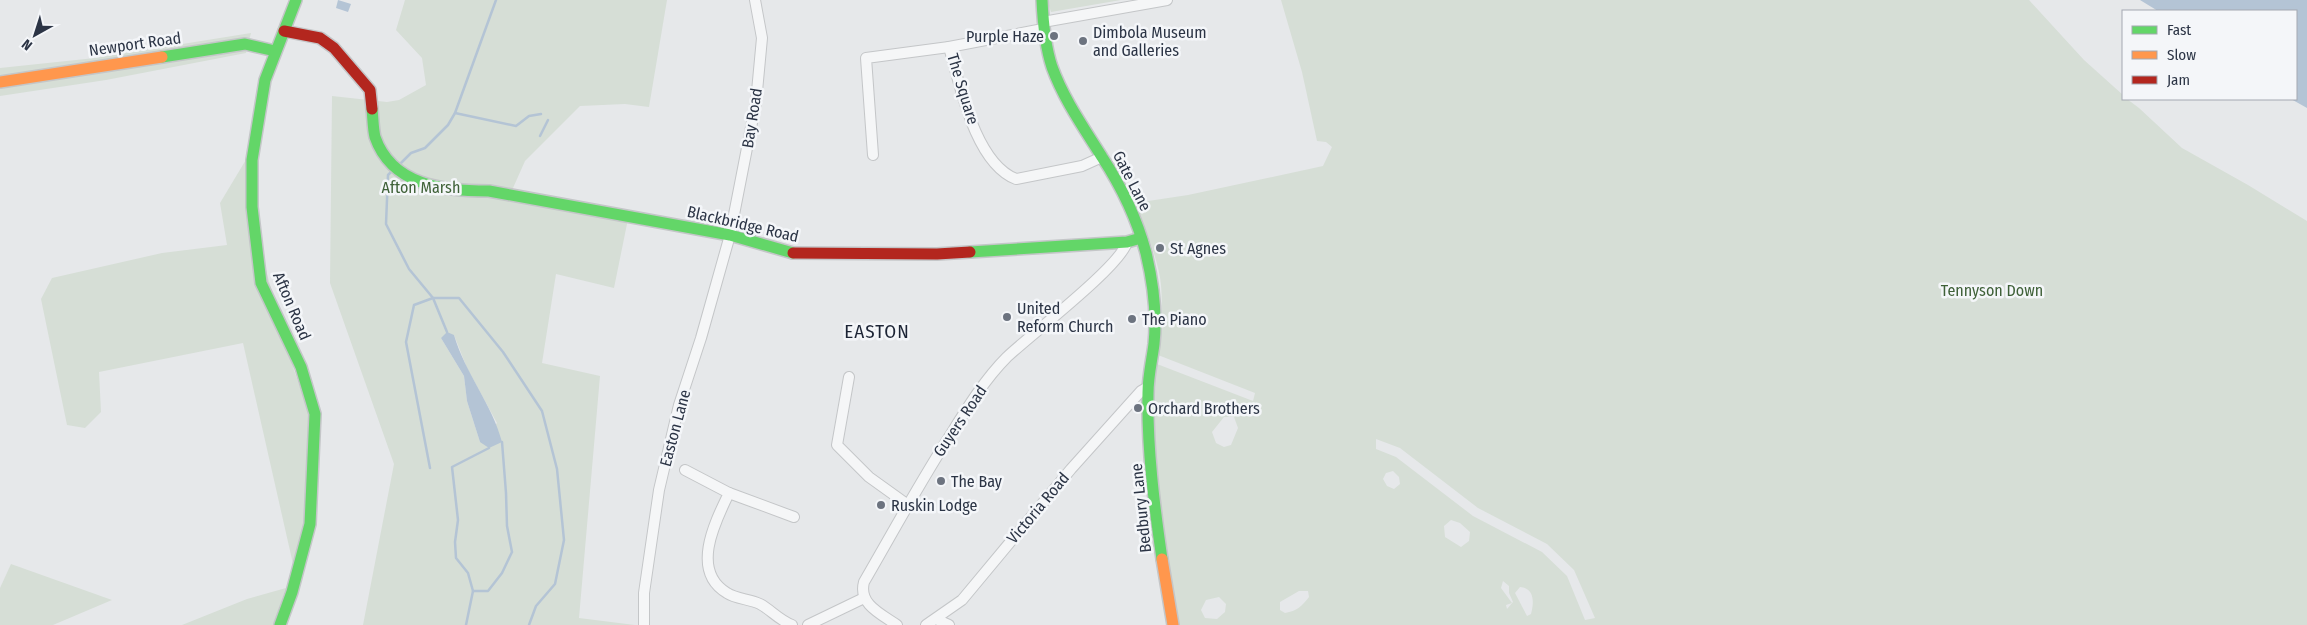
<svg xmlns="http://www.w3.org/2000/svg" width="2307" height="625" font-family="'Fira Sans Condensed',sans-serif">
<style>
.green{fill:#d6ded6;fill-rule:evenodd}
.water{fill:#b4c4d5}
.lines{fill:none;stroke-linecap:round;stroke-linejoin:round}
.stream{stroke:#b4c4d5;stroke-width:2.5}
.street-casing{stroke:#c4c6c8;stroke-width:12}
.fast-casing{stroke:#c4c6c8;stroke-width:14}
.slow-casing{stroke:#c4c6c8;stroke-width:14}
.jam-casing{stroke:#c4c6c8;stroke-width:14}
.street{stroke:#f5f6f7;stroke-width:10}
.fast{stroke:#63d668;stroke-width:11}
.slow{stroke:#ff974d;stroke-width:11}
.jam{stroke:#b3261e;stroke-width:11}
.poi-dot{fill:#6c737f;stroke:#f4f6f9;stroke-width:2}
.labels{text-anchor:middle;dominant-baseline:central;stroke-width:5;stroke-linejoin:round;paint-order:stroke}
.poi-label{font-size:16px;fill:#2b3445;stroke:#f4f6f9;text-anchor:start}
.street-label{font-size:16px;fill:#2b3445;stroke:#f4f6f9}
.park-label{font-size:16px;fill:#3f6138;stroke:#f4f6f9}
.quarter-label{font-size:19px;letter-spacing:1px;fill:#1d2536;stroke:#f4f6f9}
</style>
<rect width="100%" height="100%" fill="#e6e8ea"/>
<!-- green -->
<g class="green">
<path d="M 405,0 L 667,0 L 649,107 L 625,104 L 580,106 L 525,161 L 509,197 L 628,219 L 614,288 L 556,274 L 542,363 L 600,376 L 579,618 L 635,625 L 363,625 L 394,464 L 330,283 L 332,96 L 387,102 L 399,100 L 426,85 L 422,58 L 396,30 ZM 454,335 L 467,368 L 497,423 L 480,442 L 467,401 L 464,376 L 441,338 Z"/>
<polygon points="1047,0 1121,0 1051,12"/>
<path d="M 1281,0 L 2029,0 L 2084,60 L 2123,95 L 2123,99 L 2127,99 L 2139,108 L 2182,148 L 2248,185 L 2307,221 L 2307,625 L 1176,625 L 1158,515 L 1151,386 L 1157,364 L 1253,401 L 1255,393 L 1158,355 C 1161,331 1163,308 1161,285 C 1159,261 1144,226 1135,203 L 1188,195 L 1323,166 L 1332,147 L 1326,142 L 1317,141 L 1302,72 ZM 1224,417 L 1234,417 L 1238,428 L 1231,445 L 1224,447 L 1216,443 L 1212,432 ZM 1376,439 L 1400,448 L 1478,508 L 1547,544 L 1574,570 L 1595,618 L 1585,620 L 1567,576 L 1542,552 L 1473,516 L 1396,457 L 1376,449 ZM 1393,471 L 1399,477 L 1400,484 L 1394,489 L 1387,486 L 1383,479 L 1386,473 ZM 1451,520 L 1460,523 L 1470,532 L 1469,541 L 1461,547 L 1445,537 L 1444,526 ZM 1503,581 L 1509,586 L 1509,593 L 1513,602 L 1507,609 L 1506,605 L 1512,603 L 1501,588 ZM 1520,587 C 1535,588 1534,603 1531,614 L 1527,616 L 1515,593 ZM 1299,591 L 1308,591 L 1309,597 C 1302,606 1297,611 1285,613 L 1280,610 L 1280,602 ZM 1219,597 L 1226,604 L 1225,612 L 1217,619 L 1205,618 L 1201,610 L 1206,600 Z"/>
<polygon points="251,33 246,53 106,80 0,96 0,68 95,58"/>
<polygon points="247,158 248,206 294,370 310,416 306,522 293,564 243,343 99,372 101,412 85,428 67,425 41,299 52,278 162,253 227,245 220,203"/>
<polygon points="11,564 112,600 53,625 0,625 0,588"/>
<polygon points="286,588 273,625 182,625 247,599"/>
</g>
<!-- water -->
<g class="water">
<polygon points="338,0 351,4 348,12 336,8"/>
<polygon points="2140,0 2307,0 2307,108 2291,99 2296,99 2296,11 2158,11"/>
<path d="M 447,332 L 454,335 C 465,373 492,404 502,442 L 489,448 L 480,442 L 467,401 L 464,376 L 441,338 Z"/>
</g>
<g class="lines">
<!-- stream -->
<g class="stream">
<polyline points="455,113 516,126 529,116 541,114"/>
<polyline points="540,136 548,120"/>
<polyline points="399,165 411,153 425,148 448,125 455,113 496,0"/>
<polyline points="391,172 388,175 386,224 409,269 433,298 447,332"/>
<polyline points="430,468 406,342 414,305 433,298 459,298 503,352 542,411 557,469 564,540 555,584 536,606 529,625"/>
<polyline points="473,591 488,591 502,573 512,552 507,526 506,493 502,442"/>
<polyline points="466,625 473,591 468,573 456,558 455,542 458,520 452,467 489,448"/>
</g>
<defs>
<g id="street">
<polyline points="1043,22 1167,0"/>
<path d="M 1043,29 L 949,47 C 960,85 975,163 1016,179 L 1082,166 L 1102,157"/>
<polyline points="873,155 866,58 949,47"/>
<polyline points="849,377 837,445 869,477 908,505"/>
<path d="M 685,470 L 729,493 C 715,522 690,571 727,593 C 736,599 750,599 760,604 C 771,610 779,620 792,625"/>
<polyline points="729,493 794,517"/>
<polyline points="936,619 949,625"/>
<polyline points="644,625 644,593 659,490 679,405 701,338 730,235 756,102 762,38 755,0"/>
<polyline points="808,625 864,598"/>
<path d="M 897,625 C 881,614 858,604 864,582 C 893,532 920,482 951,434 C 967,408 985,379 1007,357 C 1030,335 1121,266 1127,242"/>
<polyline points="926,625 962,600 1071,469 1141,391 1148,387"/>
</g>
<g id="fast">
<path d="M 1042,0 C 1043,23 1045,46 1052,67 C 1064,100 1084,128 1102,157 C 1121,186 1137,219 1146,253 C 1153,282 1157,314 1154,344 C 1152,360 1148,376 1148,393 C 1147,448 1154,504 1162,559"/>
<polyline points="162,57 245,44 275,51"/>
<path d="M 372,109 C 373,118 373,129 375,137 C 392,186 444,191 489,191 L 730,235 L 793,253"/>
<polyline points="970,252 1127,242 1141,238"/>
<polyline points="280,625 292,592 310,524 315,414 301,367 261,283 252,207 252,160 265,80 296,0"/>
</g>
<g id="slow">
<polyline points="0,82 162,57"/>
<polyline points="1162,559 1173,625"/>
</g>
<g id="jam">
<polyline points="284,31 320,38 334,48 370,90 372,109"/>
<polyline points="793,253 937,254 970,252"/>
</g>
</defs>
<!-- street casing -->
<use href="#street" class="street-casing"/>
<!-- fast casing -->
<use href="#fast" class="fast-casing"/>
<!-- slow casing -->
<use href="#slow" class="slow-casing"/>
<!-- jam casing -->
<use href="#jam" class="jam-casing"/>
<!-- street -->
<use href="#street" class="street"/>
<!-- fast -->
<use href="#fast" class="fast"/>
<!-- slow -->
<use href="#slow" class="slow"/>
<!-- jam -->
<use href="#jam" class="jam"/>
</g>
<!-- markers -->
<g class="poi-dot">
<circle cx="1054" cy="36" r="5"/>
<circle cx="1083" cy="41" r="5"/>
<circle cx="1160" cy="248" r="5"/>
<circle cx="1007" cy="317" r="5"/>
<circle cx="1132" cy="319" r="5"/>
<circle cx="1138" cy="408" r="5"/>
<circle cx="941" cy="481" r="5"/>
<circle cx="881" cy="505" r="5"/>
</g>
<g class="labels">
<!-- poi labels -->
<g class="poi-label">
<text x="1093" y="32">Dimbola Museum<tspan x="1093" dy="18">and Galleries</tspan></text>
<text x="1044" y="36" text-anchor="end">Purple Haze</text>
<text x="1170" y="248">St Agnes</text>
<text x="1017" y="308">United<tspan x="1017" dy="18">Reform Church</tspan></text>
<text x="1142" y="319">The Piano</text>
<text x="1148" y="408">Orchard Brothers</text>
<text x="951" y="481">The Bay</text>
<text x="891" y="505">Ruskin Lodge</text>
</g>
<!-- street labels -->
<g class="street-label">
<text transform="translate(135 44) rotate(-8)">Newport Road</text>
<text transform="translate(963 89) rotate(73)">The Square</text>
<text transform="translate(752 118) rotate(-81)">Bay Road</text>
<text transform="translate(1132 181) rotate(63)">Gate Lane</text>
<text transform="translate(743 224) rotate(13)">Blackbridge Road</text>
<text transform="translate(292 306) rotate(67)">Afton Road</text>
<text transform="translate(960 421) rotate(-56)">Guyers Road</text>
<text transform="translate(675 428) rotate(-75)">Easton Lane</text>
<text transform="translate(1038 508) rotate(-50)">Victoria Road</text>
<text transform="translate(1141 508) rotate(-96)">Bedbury Lane</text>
</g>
<!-- park labels -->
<g class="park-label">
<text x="421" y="187">Afton Marsh</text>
<text x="1992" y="290">Tennyson Down</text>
</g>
<!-- quarter labels -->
<g class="quarter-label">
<text x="877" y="331">EASTON</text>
</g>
</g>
<!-- legend -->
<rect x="2122" y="10" width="175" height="90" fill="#f4f6f9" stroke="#a4a8b1"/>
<rect x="2132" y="26" width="25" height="8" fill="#63d668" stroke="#a4a8b1"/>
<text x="2167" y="35" font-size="15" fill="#2b3445">Fast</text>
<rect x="2132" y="51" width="25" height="8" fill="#ff974d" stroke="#a4a8b1"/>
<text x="2167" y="60" font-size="15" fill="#2b3445">Slow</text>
<rect x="2132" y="76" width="25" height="8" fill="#b3261e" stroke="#a4a8b1"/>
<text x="2167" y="85" font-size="15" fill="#2b3445">Jam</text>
<!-- north arrow -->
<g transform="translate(35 35) rotate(219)" stroke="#f4f6f9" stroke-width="4" paint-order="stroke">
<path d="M0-4L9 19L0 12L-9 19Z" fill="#2b3445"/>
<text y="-8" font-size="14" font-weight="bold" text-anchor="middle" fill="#2b3445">N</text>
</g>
</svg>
